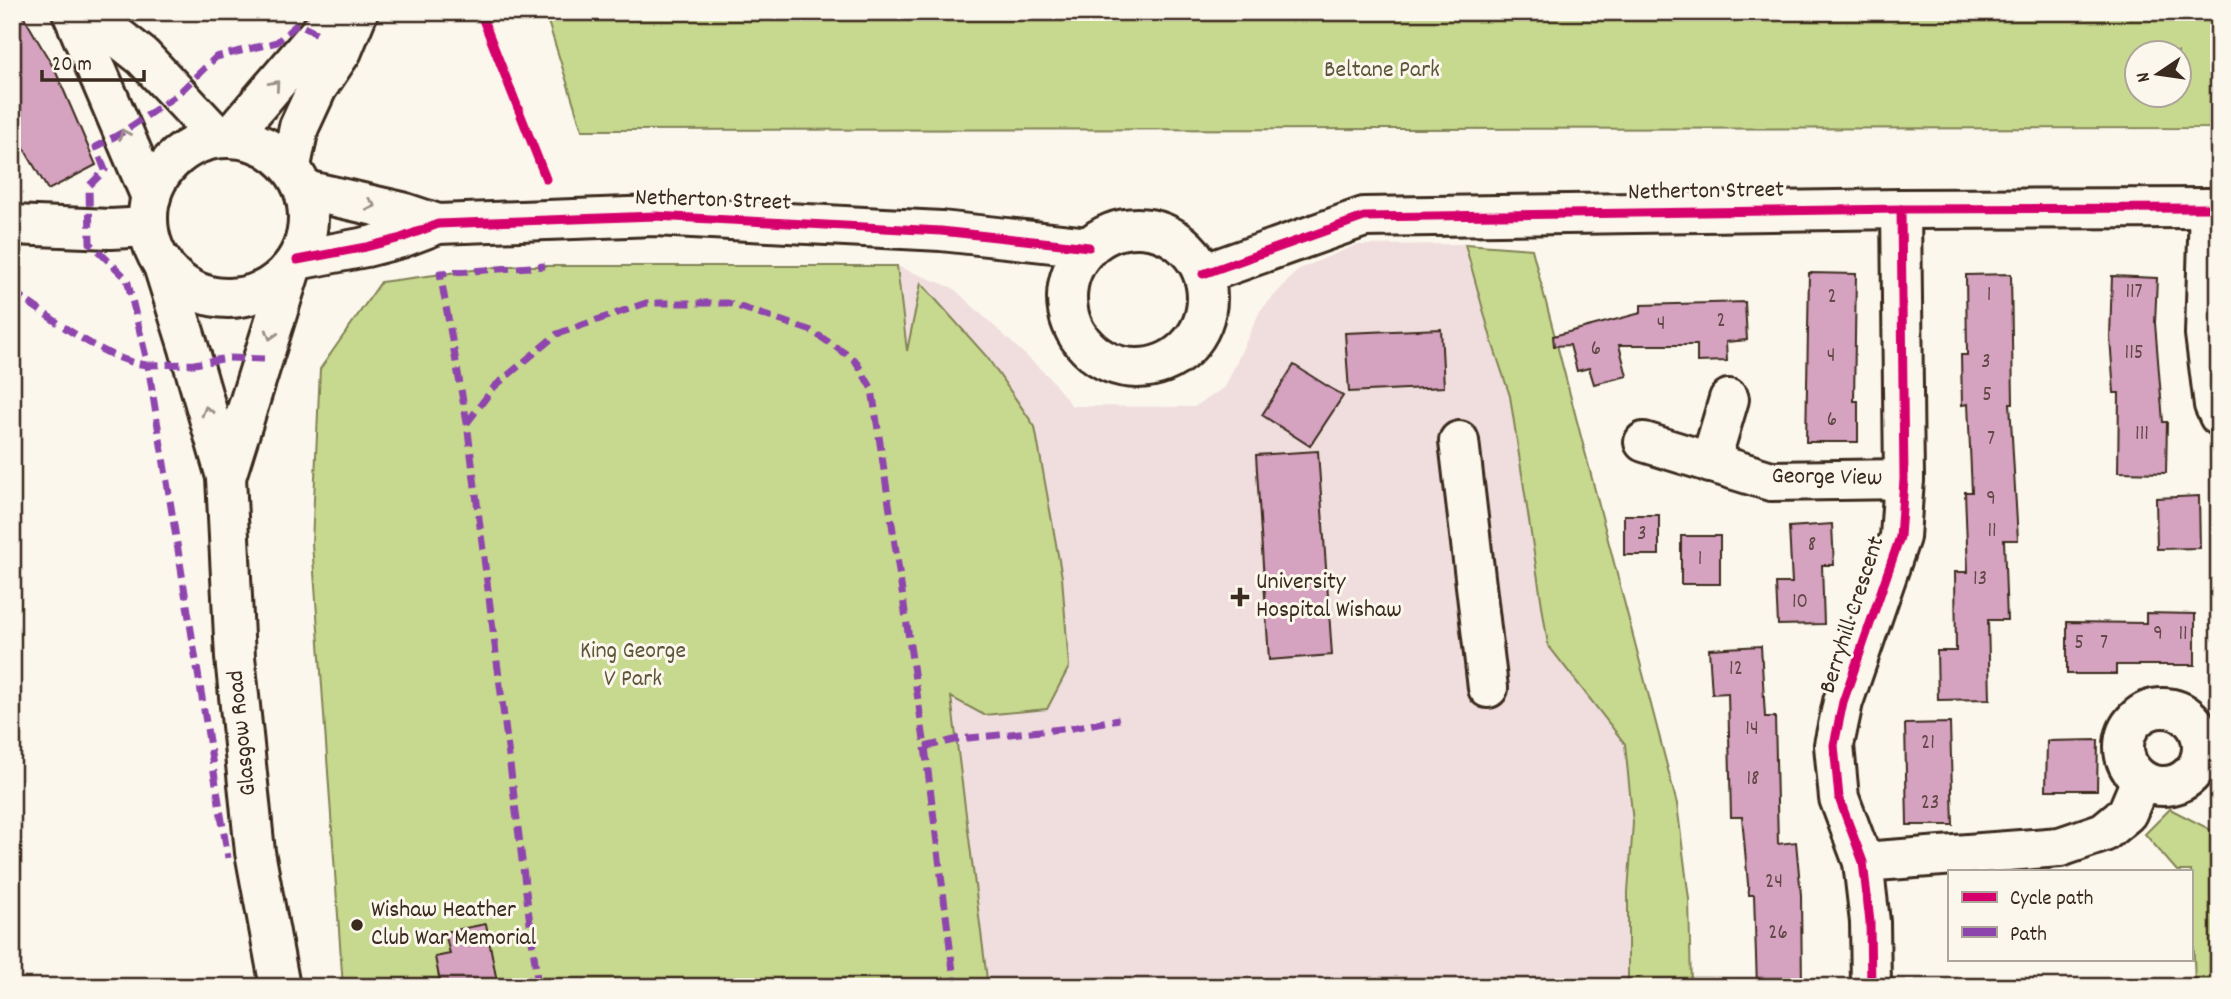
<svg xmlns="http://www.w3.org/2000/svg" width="2231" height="999" font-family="Dekko,sans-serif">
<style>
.built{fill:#f0dede}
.green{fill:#c7d98e;stroke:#818256;stroke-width:2;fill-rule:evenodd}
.building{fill:#d5a2bf;stroke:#3b2a1e;stroke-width:2}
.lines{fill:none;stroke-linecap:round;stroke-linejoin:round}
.minor-casing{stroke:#3b2a1e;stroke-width:44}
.major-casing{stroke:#3b2a1e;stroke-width:44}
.minor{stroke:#fbf7ec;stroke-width:38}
.major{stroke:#fbf7ec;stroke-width:38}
.quiet{stroke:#8e44ad;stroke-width:7;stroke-dasharray:14 7;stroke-linecap:butt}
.cycleway-casing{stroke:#fbf7ec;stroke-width:13}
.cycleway{stroke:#d6006c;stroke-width:9}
.oneway{stroke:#9b9085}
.poi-dot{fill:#3b2a1e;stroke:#fbf7ec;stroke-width:2.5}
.labels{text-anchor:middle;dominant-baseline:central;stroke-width:6;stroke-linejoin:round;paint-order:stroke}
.number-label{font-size:21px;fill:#624846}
.park-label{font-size:24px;fill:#5e563a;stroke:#fbf7ec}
.street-label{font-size:24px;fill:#3b2a1e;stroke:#fbf7ec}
.poi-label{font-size:24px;fill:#3b2a1e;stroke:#fbf7ec;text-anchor:start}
</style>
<rect width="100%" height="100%" fill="#fbf7ec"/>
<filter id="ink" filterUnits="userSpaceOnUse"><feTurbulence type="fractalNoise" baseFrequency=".0143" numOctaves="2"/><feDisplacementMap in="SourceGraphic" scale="14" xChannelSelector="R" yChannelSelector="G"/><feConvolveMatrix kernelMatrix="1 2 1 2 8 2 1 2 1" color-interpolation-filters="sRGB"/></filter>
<g filter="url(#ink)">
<!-- built -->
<polygon class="built" points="1465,244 1492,342 1510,396 1548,645 1625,744 1633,823 1628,892 1628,987 988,987 897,266 953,288 1049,377 1072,406 1194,407 1225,387 1260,311 1299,269 1356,245"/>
<!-- green -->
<g class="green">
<path d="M 545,12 L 2219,12 L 2219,128 L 582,130 ZM 2178,52 L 2178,94 L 2136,94 L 2136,52 Z"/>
<polygon points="1465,244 1532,249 1677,804 1689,899 1691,987 1628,987 1628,892 1633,823 1625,744 1548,645 1510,396 1492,342"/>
<polygon points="504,266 897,266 907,351 921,283 987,357 1035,427 1062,577 1069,667 1047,709 984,715 951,697 988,987 343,987 312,543 320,369 381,282"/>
<polygon points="2170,809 2219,834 2219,987 2195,987 2191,871 2177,871 2145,834"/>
</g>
<!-- building -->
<g class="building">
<polygon points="12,12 21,12 55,70 96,165 48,190 12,128"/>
<polygon points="1809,273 1856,274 1854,401 1858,401 1858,442 1806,442"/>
<polygon points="2011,274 2013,403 2010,403 2018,540 2004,540 2007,620 1988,620 1990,699 1938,700 1937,651 1956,651 1955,572 1968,572 1965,492 1972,492 1968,404 1962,405 1961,355 1967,355 1966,275"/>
<polygon points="2112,276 2157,278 2155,323 2163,422 2167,422 2166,473 2118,472 2119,393 2114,393 2110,337"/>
<polygon points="1745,302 1747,340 1726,342 1727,361 1697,362 1697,345 1619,345 1627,376 1594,384 1589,368 1577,371 1570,345 1554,346 1553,336 1641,313 1641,305"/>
<polygon points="1441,329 1444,387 1349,392 1345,333"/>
<polygon points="1294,365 1343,396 1310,446 1262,415"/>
<polygon points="1318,451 1332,655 1269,660 1256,455"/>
<polygon points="2199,496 2200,548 2157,549 2156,498"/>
<rect x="1624" y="515" width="35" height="40"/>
<polygon points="1832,524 1834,565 1822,565 1824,624 1778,625 1776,583 1792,583 1789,527"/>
<rect x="1681" y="536" width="39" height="48"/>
<polygon points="2146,613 2195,614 2195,665 2116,665 2116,674 2067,674 2067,622 2146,623"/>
<polygon points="1761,646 1765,717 1775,717 1778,844 1796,842 1801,895 1802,987 1757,987 1754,895 1749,895 1742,817 1731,817 1728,693 1712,694 1709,649"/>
<polygon points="1950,723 1953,825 1907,825 1905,724"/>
<polygon points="2098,740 2097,790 2046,790 2047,741"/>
<polygon points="486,924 498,987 441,987 435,957 450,954 445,932"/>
</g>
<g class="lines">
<defs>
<g id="minor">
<polyline points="230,137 318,34 343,12"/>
<polyline points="291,166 299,127 317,88 342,51 358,12"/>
<polyline points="305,190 402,212 438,224"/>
<polyline points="2209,208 2205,334 2214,405 2219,416"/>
<polyline points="12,225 111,229 148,227"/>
<circle cx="1137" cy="298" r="70"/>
<polyline points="297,260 366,247 401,238 438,224 655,216 941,231 1089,247"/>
<polyline points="1203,274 1364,217 1901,209 2219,208"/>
<polyline points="1459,441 1488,688"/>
<polyline points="1644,442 1771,481 1904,479"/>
<polyline points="1710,463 1729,399"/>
<circle cx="2163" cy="747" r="39"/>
<polyline points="1863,862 2060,847 2104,832 2127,813 2141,780"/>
<polyline points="1871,987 1870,922 1863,862 1839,798 1834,745 1843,702 1900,537 1904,479 1901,209"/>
</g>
<g id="major">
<polyline points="72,12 151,197"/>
<polyline points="86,12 143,57 219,138"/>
<circle cx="228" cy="218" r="80"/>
<polyline points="162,262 188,345 226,477 235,657 255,852 280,987"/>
<polyline points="226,477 291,269"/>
</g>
</defs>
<!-- minor casing -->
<use href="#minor" class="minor-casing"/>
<!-- major casing -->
<use href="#major" class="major-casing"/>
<!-- minor -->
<use href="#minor" class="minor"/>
<!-- major -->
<use href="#major" class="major"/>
<!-- quiet -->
<g class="quiet">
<path d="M 12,291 C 48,315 106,362 148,365 L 228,858"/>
<polyline points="264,359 228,358 194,364 148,365 127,279 90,243 89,186 105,170 96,147 123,132 178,94 216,57 277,42 297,24 318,34"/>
<polyline points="467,423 494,387 557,334 646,303 728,303 812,331 855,360 872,389 925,747 955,987"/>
<polyline points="925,747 958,739 1072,728 1119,719"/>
<polyline points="538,987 467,423 440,273 545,266"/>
</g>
<defs>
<g id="cycleway">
<polyline points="480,12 546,179"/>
<polyline points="297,260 366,247 401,238 438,224 655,216 941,231 1089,247"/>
<polyline points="1203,274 1364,217 1901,209 2219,208"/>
<polyline points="1871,987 1870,922 1863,862 1839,798 1834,745 1843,702 1900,537 1904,479 1901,209"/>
</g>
</defs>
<!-- cycleway casing -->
<use href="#cycleway" class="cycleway-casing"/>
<!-- cycleway -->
<use href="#cycleway" class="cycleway"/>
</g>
<!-- one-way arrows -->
<defs><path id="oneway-chevron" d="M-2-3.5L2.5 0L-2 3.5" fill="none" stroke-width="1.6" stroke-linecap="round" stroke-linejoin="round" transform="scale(1.75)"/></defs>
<g class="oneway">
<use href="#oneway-chevron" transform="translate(275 85) rotate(-49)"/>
<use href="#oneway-chevron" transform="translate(124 134) rotate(-113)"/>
<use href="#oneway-chevron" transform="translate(371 205) rotate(12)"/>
<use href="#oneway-chevron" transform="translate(271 335) rotate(107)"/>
<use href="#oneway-chevron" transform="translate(207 411) rotate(-106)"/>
</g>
</g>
<!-- markers -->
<g class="poi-dot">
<path d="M1236.5 586.5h7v7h7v7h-7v7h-7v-7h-7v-7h7z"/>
<circle cx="357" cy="925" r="7"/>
</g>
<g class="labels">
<!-- number labels -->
<g class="number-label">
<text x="2134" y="293">117</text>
<text x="1989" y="296">1</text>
<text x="1832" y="298">2</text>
<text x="1721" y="322">2</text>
<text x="1661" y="325">4</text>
<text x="1596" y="350">6</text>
<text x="2134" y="354">115</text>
<text x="1831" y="357">4</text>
<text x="1986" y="363">3</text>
<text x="1987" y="396">5</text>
<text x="1832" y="421">6</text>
<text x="2142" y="435">111</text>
<text x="1991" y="440">7</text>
<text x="1991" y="500">9</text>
<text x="1992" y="532">11</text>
<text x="1642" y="535">3</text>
<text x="1812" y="546">8</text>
<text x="1700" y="560">1</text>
<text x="1980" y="580">13</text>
<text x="1800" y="603">10</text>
<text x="2158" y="635">9</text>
<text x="2183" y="635">11</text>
<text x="2079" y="644">5</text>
<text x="2104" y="644">7</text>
<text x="1736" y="670">12</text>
<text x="1752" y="730">14</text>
<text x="1928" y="744">21</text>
<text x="1753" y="780">18</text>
<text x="1930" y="804">23</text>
<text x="1774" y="883">24</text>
<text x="1778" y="934">26</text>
</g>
<!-- park labels -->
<g class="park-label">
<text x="1382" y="71">Beltane Park</text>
<text x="633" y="652">King George<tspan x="633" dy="28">V Park</tspan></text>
</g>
<!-- street labels -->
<g class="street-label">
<text transform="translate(1706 192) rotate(-1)">Netherton Street</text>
<text transform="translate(713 201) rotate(2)">Netherton Street</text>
<text transform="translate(1827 478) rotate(1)">George View</text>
<text transform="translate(1853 615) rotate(-72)">Berryhill Crescent</text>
<text transform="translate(243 733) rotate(-96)">Glasgow Road</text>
</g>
<!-- poi labels -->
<g class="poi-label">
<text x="1256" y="583">University<tspan x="1256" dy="28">Hospital Wishaw</tspan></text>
<text x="371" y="911">Wishaw Heather<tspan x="371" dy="28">Club War Memorial</tspan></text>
</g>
</g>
<!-- margin -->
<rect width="2231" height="999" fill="none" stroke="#fbf7ec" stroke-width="42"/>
<rect x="21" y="21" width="2189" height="957" fill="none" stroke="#3b2a1e" stroke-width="2.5" filter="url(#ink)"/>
<!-- legend -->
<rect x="1948" y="870" width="245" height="91" fill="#fbf7ec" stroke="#aea59a" stroke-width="2"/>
<rect x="1962" y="892" width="35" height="10" fill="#d6006c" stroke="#aea59a" stroke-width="2"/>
<text x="2010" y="904" font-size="21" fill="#3b2a1e">Cycle path</text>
<rect x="1962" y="927" width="35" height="10" fill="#8e44ad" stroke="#aea59a" stroke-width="2"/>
<text x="2010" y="940" font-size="21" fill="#3b2a1e">Path</text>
<!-- north arrow -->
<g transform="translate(2158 74) rotate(257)"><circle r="33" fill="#fbf7ec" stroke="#aea59a" stroke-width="2"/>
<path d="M0-5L12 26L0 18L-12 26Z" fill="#3b2a1e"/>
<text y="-10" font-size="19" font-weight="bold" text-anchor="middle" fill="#3b2a1e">N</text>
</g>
<!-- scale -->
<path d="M42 70v10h102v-10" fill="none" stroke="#3b2a1e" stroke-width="3.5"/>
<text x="52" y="70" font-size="21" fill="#3b2a1e" stroke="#fbf7ec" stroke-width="5" paint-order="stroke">20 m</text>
</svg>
